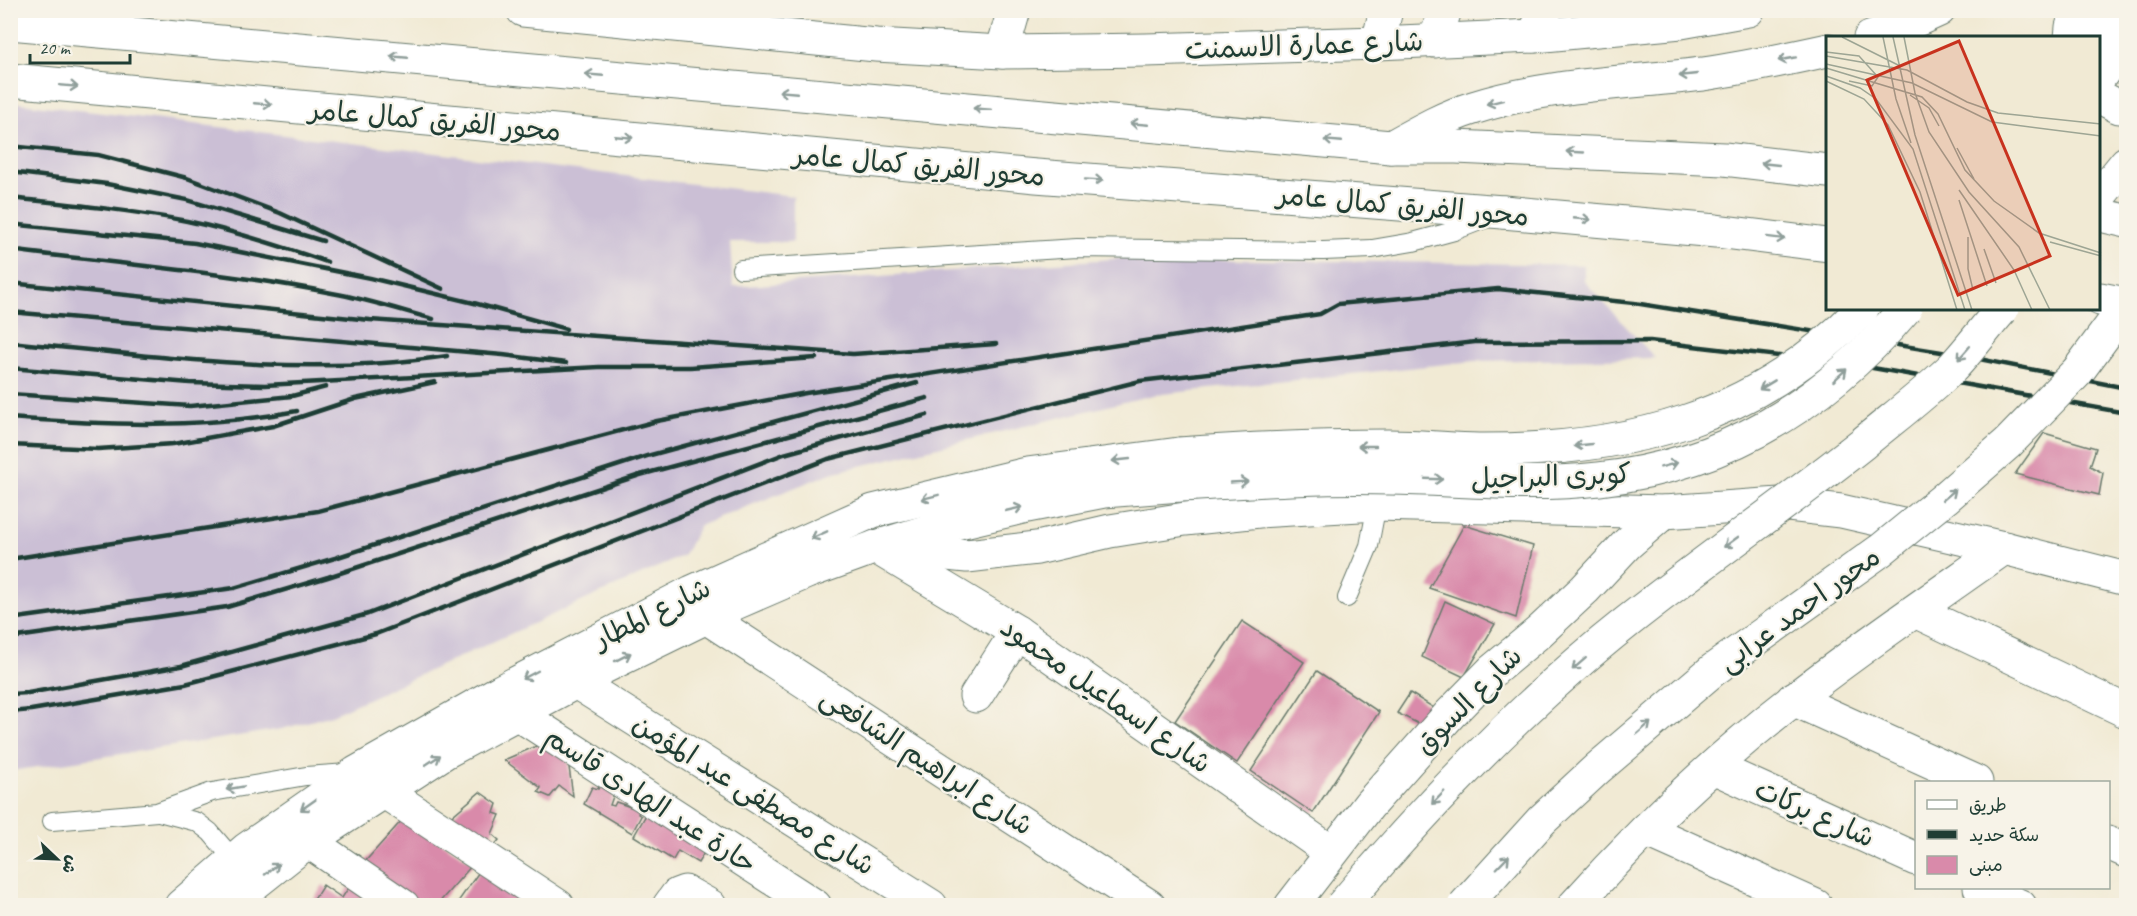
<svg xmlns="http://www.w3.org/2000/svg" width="2137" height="916" font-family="Caveat,'Playpen Sans Arabic',sans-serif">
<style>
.industrial{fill:#cbbfd5}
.building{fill:#d98aaa}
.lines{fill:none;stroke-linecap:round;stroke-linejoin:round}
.lane-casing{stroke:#687a6c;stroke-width:20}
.street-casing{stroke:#687a6c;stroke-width:35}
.secondary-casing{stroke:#687a6c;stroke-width:35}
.primary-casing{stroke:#687a6c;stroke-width:35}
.highway-casing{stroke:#687a6c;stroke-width:35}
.lane{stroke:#fff;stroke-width:18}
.street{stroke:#fff;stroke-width:33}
.secondary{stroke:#fff;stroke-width:33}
.primary{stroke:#fff;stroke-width:33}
.highway{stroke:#fff;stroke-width:33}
.rail{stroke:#1f3d34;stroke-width:4.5}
.secondary-bridge-casing{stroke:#687a6c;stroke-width:35;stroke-linecap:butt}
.highway-bridge-casing{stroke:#687a6c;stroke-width:35;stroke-linecap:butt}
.secondary-bridge{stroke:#fff;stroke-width:33}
.highway-bridge{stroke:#fff;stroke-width:33}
.oneway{stroke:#8f9e9a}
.labels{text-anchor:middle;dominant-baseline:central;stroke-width:4.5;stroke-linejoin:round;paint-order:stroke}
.street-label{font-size:28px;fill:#1f3d34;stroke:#f7f3e8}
.inset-road{fill:none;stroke:#9da594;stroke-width:1.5}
.view{fill:#c8321e;fill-opacity:0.15;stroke:#c8321e;stroke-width:3}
.inset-edge{fill:none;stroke:#1f3d34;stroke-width:3}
</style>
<rect width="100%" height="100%" fill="#f7f3e8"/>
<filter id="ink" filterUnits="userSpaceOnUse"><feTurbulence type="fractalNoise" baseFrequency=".0167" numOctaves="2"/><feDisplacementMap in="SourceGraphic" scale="12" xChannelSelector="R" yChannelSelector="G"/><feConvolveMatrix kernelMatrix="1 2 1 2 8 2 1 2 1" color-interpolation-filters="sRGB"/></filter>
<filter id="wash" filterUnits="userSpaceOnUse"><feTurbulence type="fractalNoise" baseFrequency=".008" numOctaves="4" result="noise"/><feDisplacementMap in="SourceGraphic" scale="24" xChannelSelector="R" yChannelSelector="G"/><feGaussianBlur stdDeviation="1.35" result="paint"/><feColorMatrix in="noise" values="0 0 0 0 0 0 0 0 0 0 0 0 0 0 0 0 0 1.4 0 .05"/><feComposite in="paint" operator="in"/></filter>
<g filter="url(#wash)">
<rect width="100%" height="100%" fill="#f1ead4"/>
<!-- industrial -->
<polygon class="industrial" points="11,102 793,196 793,242 730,242 733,287 1125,258 1584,265 1584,281 1655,358 1474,361 1153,395 831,473 699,526 684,555 332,715 282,729 11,771"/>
<g id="blocks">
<!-- building -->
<g class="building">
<polygon points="2044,433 2096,448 2090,466 2103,473 2099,495 2015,474"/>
<polygon points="1464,525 1533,546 1516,618 1429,588"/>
<polygon points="1445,601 1495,624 1464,677 1422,657"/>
<polygon points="1242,621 1304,662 1237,763 1175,721"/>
<polygon points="1317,671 1379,712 1313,813 1251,771"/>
<polygon points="1410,693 1439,711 1423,726 1397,713"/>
<polygon points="548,741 567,753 573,796 559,786 550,797 538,792 541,788 504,760"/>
<polygon points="601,783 616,788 610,805 614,806 616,802 639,810 638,814 641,816 632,833 584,804 592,787 598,789"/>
<polygon points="480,792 497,804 494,813 500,815 492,834 499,840 487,854 446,821"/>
<polygon points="651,806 711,841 698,863 678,851 673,860 634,836"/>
<polygon points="404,818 474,863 436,906 410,906 362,865"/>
<polygon points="481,869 532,906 455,906"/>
<polygon points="354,879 394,906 310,906 323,885 342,898"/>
</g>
</g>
</g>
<g filter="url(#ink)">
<use href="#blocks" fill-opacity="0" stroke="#687a6c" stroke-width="1.5"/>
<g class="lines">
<defs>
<g id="lane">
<polyline points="741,269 1077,248 1323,251 1372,249 1413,242 1454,231 1490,217"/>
<polyline points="1347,598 1369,546 1377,504"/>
<polyline points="159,812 197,822 210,832 234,860"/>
<polyline points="52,821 157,812 212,792 306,776 348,773"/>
</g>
<g id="street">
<polyline points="1534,36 1545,10"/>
<polyline points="1435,41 1445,10"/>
<polyline points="1378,43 1386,10"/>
<polyline points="1002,52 1014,10"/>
<polyline points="876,547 1017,632 1331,852"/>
<polyline points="1915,611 2126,711"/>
<polyline points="706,617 1149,906"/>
<polyline points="576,682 931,906"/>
<polyline points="976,696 1017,632"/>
<polyline points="1793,699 1976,782"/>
<polyline points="518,714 815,906"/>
<polyline points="1713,767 1916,859"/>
<polyline points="362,777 558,906"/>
<polyline points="1646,830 1816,906"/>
<polyline points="308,841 403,906"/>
<polyline points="2108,843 2126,851"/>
<polyline points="1980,888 2020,906"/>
<polyline points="669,906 677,895 685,892 710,906"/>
<polyline points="1291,906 1369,805 1450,714 1492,671 1539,632 1585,589 1627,544 1664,512 1780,504 1841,511 2004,548 2126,579"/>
<path d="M 1574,906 C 1641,831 1714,761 1793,700 C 1861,647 1933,598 2004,548"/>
</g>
<g id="secondary">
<polyline points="523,10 876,45 1002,52 1146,50 1378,43 1534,36 1681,22 1748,10"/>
<polyline points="2071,38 2072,27 2078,10"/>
<polyline points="2093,38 2114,10"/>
<polyline points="2100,76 2126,42"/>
<polyline points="2100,97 2119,107 2126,107"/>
<polyline points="887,548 967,556 1037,548 1110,531 1185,519 1259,511 1377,504 1664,512"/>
<polyline points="181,906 247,849 356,773 501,691 692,592 873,511 1027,474 1179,454"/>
<polyline points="226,906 308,841 445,752 602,668 733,604 807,572 876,547 951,524 1027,506 1104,491 1180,485"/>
</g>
<g id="primary">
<polyline points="1391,147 1456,147 1724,159 1828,171"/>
<polyline points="1503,212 1716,231 1828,245"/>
<polyline points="2100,215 2126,221"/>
<polyline points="2100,299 2126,304"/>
</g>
<g id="highway">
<path d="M 10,23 L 1391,147 C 1418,132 1444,117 1473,108 C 1547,84 1627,83 1703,74 C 1745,68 1787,59 1828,50"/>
<polyline points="1870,38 1897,29 1939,10"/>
<polyline points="10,80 1036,176 1503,212"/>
<polyline points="2100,195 2126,163"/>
<polyline points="2078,371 2126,306"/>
</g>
</defs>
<!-- lane casing -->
<use href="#lane" class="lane-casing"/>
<!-- street casing -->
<use href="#street" class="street-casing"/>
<!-- secondary casing -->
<use href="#secondary" class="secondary-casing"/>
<!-- primary casing -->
<use href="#primary" class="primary-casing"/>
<!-- highway casing -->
<use href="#highway" class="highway-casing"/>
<!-- lane -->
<use href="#lane" class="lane"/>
<!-- street -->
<use href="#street" class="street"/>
<!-- secondary -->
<use href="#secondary" class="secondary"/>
<!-- primary -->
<use href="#primary" class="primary"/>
<!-- highway -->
<use href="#highway" class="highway"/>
<!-- rail -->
<g class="rail">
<polyline points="10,146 98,155 187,178 280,213 443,289"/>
<polyline points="10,172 107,184 187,200 323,241"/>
<path d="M 10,198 C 70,204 129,210 187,221 C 234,231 281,246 327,262"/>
<polyline points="10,224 195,243 370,278 474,303 566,329"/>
<path d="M 10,250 C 118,264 226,272 332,293 C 366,299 400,310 433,319"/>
<polyline points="10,283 370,320 853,354 996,344"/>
<polyline points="10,312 503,355 566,363"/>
<path d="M 10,342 C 154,356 303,378 447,356"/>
<polyline points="10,368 190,383 265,385 599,367 690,367 816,358"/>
<polyline points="10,394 190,406 292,396 326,387"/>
<path d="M 10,418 C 107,425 202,429 297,411"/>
<polyline points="10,445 98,449 173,444 273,426 355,399 435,382"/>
<polyline points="10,559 318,511 657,421 806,393 1320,314 1338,304 1498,289 1634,303 1954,354 2126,388"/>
<polyline points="10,619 234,588 335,558 647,456 917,383"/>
<polyline points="10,638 227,607 328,577 640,475 927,398"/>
<polyline points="10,694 28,693 181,666 368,614 784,454 927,415"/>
<polyline points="10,712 31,710 185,684 376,634 828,459 1140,381 1475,342 1650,341 1856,365 2126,413"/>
</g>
<defs>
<g id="secondary-bridge">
<path d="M 1179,454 C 1249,449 1318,446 1388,446 C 1418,446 1448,449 1478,450 C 1627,451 1755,420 1862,309"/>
<path d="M 1180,485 C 1250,481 1320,476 1390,478 C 1459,479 1530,487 1599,479 C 1725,465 1824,405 1905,309"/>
</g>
<g id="highway-bridge">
<path d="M 1342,906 C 1428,805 1523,704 1627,622 C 1704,561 1785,505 1862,444 C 1892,419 1924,395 1952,368 C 1970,349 1985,328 2002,309"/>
<polyline points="1464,906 1542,820 1598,768 1713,670 1881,550 1945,498 2008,443 2078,371"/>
</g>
</defs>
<!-- secondary-bridge casing -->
<use href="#secondary-bridge" class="secondary-bridge-casing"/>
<!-- highway-bridge casing -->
<use href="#highway-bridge" class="highway-bridge-casing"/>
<!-- secondary-bridge -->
<use href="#secondary-bridge" class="secondary-bridge"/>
<!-- highway-bridge -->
<use href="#highway-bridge" class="highway-bridge"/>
</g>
<!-- one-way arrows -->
<defs><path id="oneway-shaft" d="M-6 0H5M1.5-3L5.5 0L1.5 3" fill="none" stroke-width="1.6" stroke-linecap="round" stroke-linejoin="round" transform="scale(1.5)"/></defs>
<g class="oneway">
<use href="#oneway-shaft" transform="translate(399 57) rotate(-175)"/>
<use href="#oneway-shaft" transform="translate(1787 59) rotate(170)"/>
<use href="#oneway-shaft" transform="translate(594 75) rotate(-175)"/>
<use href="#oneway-shaft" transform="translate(1688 75) rotate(174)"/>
<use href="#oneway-shaft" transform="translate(69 86) rotate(5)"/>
<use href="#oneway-shaft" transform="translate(788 92) rotate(-175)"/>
<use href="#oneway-shaft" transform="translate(1495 102) rotate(166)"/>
<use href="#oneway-shaft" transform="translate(263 104) rotate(5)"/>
<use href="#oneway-shaft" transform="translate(982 109) rotate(-175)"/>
<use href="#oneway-shaft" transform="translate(1139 124) rotate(-175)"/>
<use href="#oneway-shaft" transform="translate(624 137) rotate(5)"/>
<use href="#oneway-shaft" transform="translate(1333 141) rotate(-175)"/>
<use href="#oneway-shaft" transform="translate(1575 152) rotate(-177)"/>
<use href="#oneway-shaft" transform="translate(1770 164) rotate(-174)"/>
<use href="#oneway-shaft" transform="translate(1094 180) rotate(4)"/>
<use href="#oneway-shaft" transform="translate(1582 219) rotate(5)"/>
<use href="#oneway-shaft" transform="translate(1776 238) rotate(7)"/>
<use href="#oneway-shaft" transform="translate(1964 353) rotate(131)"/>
<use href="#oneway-shaft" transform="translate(1840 375) rotate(-42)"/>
<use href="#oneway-shaft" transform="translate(1767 385) rotate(149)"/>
<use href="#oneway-shaft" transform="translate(1583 445) rotate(174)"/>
<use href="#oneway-shaft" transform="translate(1367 446) rotate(180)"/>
<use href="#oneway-shaft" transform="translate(1121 460) rotate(174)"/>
<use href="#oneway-shaft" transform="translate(1669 465) rotate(-15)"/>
<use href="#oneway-shaft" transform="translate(1434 479) rotate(2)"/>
<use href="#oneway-shaft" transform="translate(1239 482) rotate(-3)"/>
<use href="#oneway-shaft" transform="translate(1949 495) rotate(-40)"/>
<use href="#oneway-shaft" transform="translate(930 497) rotate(166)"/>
<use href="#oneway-shaft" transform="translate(1014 509) rotate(-13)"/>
<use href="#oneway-shaft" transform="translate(819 535) rotate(156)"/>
<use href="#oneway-shaft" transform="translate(1731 542) rotate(144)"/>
<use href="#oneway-shaft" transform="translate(623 657) rotate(-27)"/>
<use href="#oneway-shaft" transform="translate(1579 664) rotate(139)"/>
<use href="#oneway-shaft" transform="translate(530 675) rotate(152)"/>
<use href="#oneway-shaft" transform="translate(1644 728) rotate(-41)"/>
<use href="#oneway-shaft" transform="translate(433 760) rotate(-33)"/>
<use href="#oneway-shaft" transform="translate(235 788) rotate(170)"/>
<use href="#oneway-shaft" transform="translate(1438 798) rotate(134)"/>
<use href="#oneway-shaft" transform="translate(308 805) rotate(145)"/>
<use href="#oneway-shaft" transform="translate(1503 862) rotate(-46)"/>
<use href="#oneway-shaft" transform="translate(272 869) rotate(-38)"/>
</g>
</g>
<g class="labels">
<!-- street labels -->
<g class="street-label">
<text transform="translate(1304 45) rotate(-2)">شارع عمارة الاسمنت</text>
<text transform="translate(435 120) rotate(5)">محور الفريق كمال عامر</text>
<text transform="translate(919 165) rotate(5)">محور الفريق كمال عامر</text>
<text transform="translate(1403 205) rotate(5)">محور الفريق كمال عامر</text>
<text transform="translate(1551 476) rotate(-2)">كوبرى البراجيل</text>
<text transform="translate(1799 609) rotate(-36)">محور احمد عرابى</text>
<text transform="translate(652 613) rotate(-26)">شارع المطار</text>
<text transform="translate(1106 695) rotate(35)">شارع اسماعيل محمود</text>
<text transform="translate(1468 700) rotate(-45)">شارع السوق</text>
<text transform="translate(927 761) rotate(33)">شارع ابراهيم الشافعى</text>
<text transform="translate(754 794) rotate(32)">شارع مصطفى عبد المؤمن</text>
<text transform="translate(651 800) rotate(33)">حارة عبد الهادى قاسم</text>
<text transform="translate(1815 813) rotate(24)">شارع بركات</text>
</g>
</g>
<!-- overview -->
<g transform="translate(1826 36)">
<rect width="274" height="274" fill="#f1ead4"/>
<path class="inset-road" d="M 16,1 L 74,30M 57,1 L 70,63 L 85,107M 67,1 L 89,99M 78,1 L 89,57 L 103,96 L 143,156 L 193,211 L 224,274M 0,16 L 33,20 L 52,41 L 46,50 L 23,45M 0,20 L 81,34 L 141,66 L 172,77 L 275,88M 0,28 L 86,47 L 166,86 L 275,100M 0,32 L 96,61 L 112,78 L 139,134 L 168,165 L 213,197 L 275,217M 0,40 L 34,52 L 50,63 L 87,113 L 139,274M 0,45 L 38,63 L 62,89 L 94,156 L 131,274M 84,59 L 103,72 L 113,90M 89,99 L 146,274M 131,112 L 148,143M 133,154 L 188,234 L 206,274M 133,164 L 161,250M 142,201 L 142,233 L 147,254M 224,206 L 275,220M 158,213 L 170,247"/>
<path class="view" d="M 133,5 L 224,220 L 132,259 L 41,44 Z"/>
<rect width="274" height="274" class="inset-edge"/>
</g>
<!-- margin -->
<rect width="2137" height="916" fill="none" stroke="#f7f3e8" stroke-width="36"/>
<!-- legend -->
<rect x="1915" y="781" width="195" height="108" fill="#f7f3e8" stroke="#a1aaa0" stroke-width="1.5"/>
<rect x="1927" y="800" width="30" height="9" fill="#ffffff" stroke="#a1aaa0" stroke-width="1.5"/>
<text x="1969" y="811" font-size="18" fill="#1f3d34">طريق</text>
<rect x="1927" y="830" width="30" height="9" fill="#1f3d34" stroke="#a1aaa0" stroke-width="1.5"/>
<text x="1969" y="841" font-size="18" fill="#1f3d34">سكة حديد</text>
<rect x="1927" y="856" width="30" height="18" fill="#d98aaa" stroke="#a1aaa0" stroke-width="1.5"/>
<text x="1969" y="871" font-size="18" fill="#1f3d34">مبنى</text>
<!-- north arrow -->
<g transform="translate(57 859) rotate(113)" stroke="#f7f3e8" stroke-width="4.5" paint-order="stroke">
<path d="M0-4.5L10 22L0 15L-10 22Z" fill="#1f3d34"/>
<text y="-9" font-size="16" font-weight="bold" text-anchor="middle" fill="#1f3d34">ش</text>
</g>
<!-- scale -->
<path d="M30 54v9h100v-9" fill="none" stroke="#1f3d34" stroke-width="3"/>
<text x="39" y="54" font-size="18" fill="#1f3d34" stroke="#f7f3e8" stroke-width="4.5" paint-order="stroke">20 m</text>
</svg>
